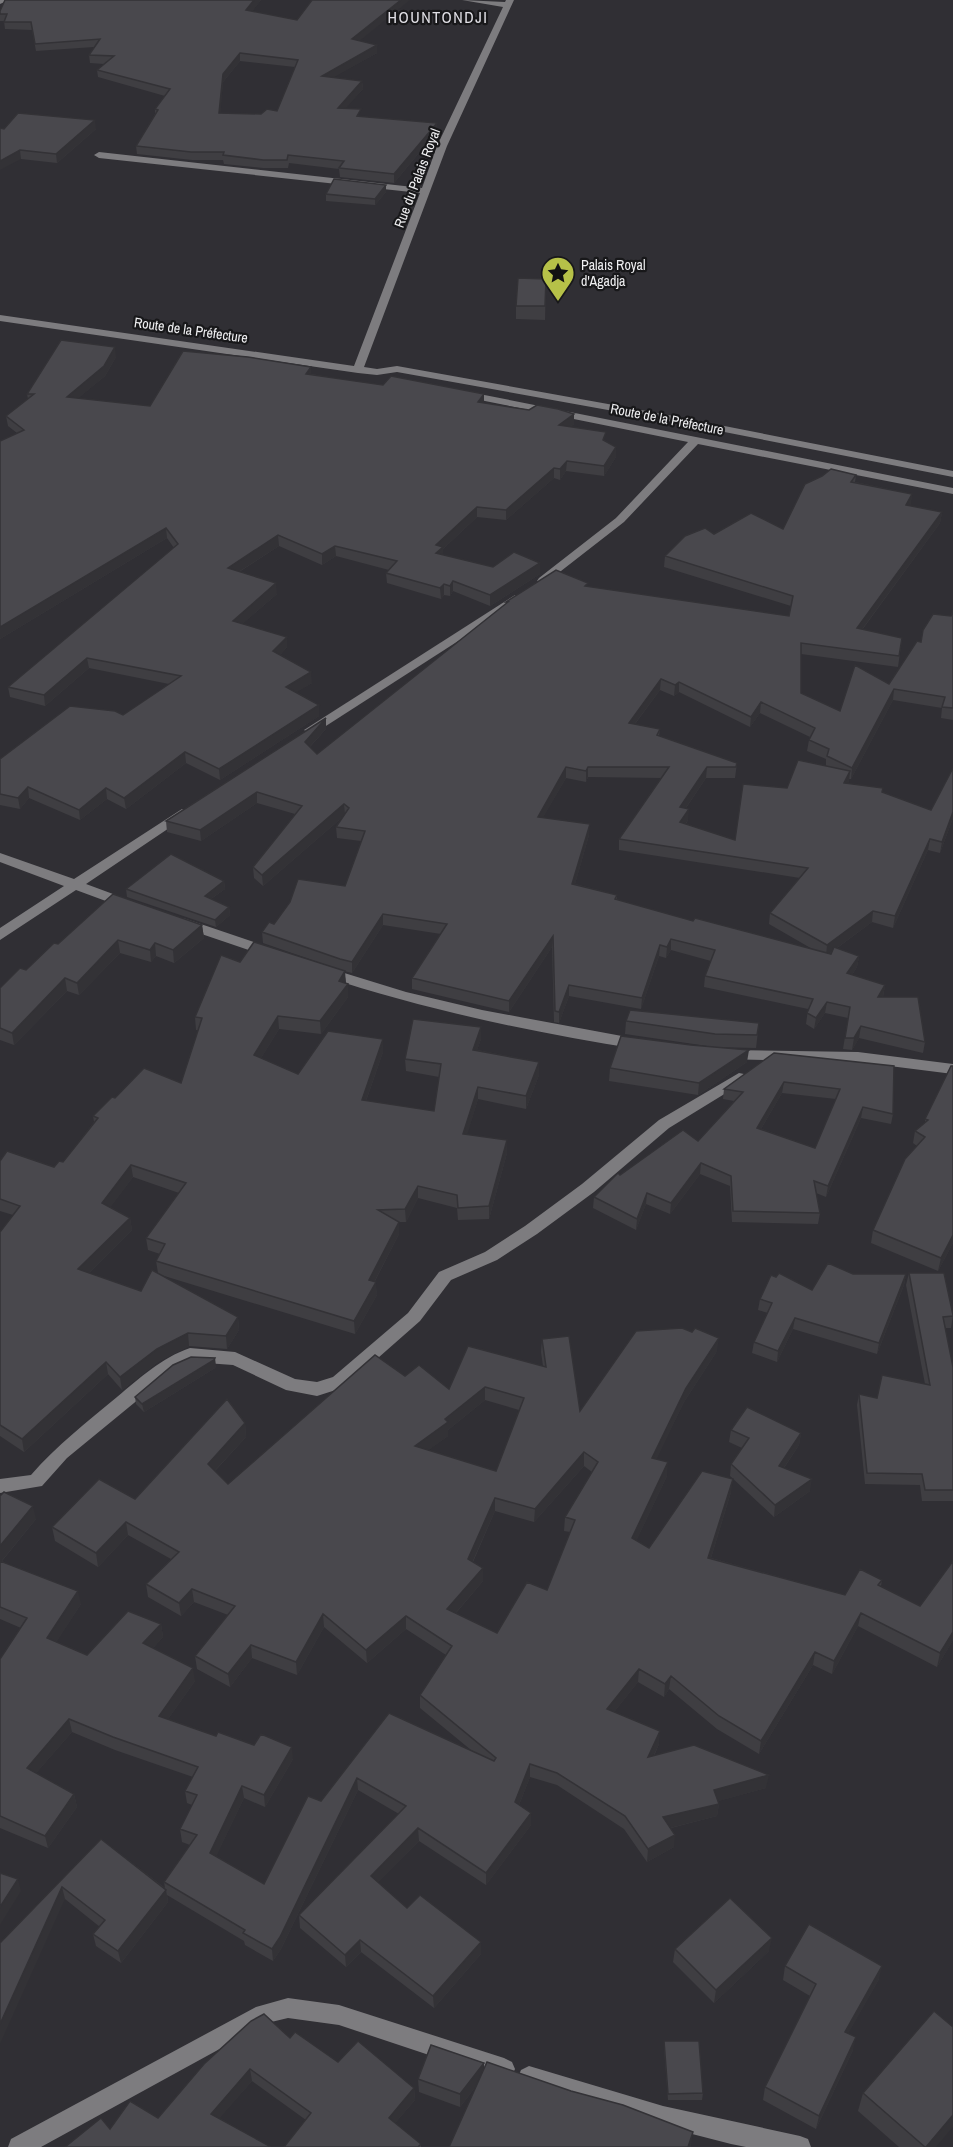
<svg xmlns="http://www.w3.org/2000/svg" width="953" height="2147" font-family="'Archivo Narrow',sans-serif">
<style>
.lines{fill:none;stroke-linecap:round;stroke-linejoin:round}
.minor{fill:#7d7c7f;fill-rule:evenodd}
.wall{fill:#3f3e42;fill-rule:evenodd}
.shaded-wall{fill:#333236}
.building{fill:#49484d;stroke:#333236;stroke-width:1.5;fill-rule:evenodd}
.labels{text-anchor:middle;dominant-baseline:central;stroke-width:4.5;stroke-linejoin:round;paint-order:stroke}
.far-street-label{font-size:14px;fill:#efeff1;stroke:#18181a}
.far-poi-label{font-size:14px;fill:#efeff1;stroke:#18181a;text-anchor:start}
.far-quarter-label{font-size:16px;letter-spacing:1.5px;fill:#e1e0e6;stroke:#18181a}
</style>
<rect width="100%" height="100%" fill="#302f34"/>
<g class="lines">
<!-- minor -->
<g class="minor">
<polygon points="0,0 9,0 0,4"/>
<polygon points="462,0 505,2 506,0 514,0 447,146 364,367 377,369 397,366 658,413 953,471 953,477 658,419 397,372 377,375 358,373 0,321 0,315 354,366 420,193 99,158 94,155 99,152 422,188 437,146 503,7"/>
<polygon points="464,391 953,488 953,494 698,444 624,522 543,585 537,581 539,578 616,518 688,442 460,396 460,392"/>
<polygon points="515,595 519,596 519,602 315,733 310,734 304,730"/>
<polygon points="182,809 189,813 187,816 86,884 132,901 134,904 132,907 122,907 76,890 0,940 0,928 64,886 0,862 0,853 74,879"/>
<polygon points="183,918 274,949 276,952 269,957 178,926 176,923 178,920"/>
<path d="M 328,968 L 406,992 L 482,1010 L 638,1039 L 645,1044 L 638,1049 C 531,1032 426,1010 323,976 L 321,973 L 323,970 Z"/>
<polygon points="727,1050 858,1052 953,1064 953,1074 858,1062 722,1059 720,1055"/>
<path d="M 739,1073 L 744,1074 L 747,1078 L 744,1082 L 669,1128 L 594,1192 L 537,1234 L 497,1260 L 451,1280 L 420,1321 L 345,1387 L 317,1396 L 286,1390 L 233,1365 L 192,1362 L 173,1371 L 67,1458 L 42,1486 L 0,1493 L 0,1479 L 31,1475 C 57,1445 87,1422 117,1397 C 140,1378 161,1358 190,1348 L 235,1352 L 295,1379 L 317,1382 L 333,1377 L 408,1313 L 439,1272 L 485,1252 L 525,1226 L 582,1184 L 659,1120 Z"/>
<polygon points="288,1998 339,2005 504,2058 512,2062 515,2069 512,2076 504,2080 339,2025 288,2018 267,2023 41,2147 8,2147 11,2139 256,2007"/>
<polygon points="529,2066 663,2106 800,2136 808,2139 811,2147 746,2147 731,2144 630,2118 521,2084 518,2077 521,2070"/>
</g>
</g>
<!-- wall -->
<g class="wall">
<path d="M 5,0 L 261,0 L 252,11 L 359,41 L 377,53 L 333,77 L 362,81 L 363,89 L 345,108 L 361,117 L 437,131 L 394,183 L 340,177 L 339,169 L 289,163 L 288,168 L 263,168 L 224,164 L 223,160 L 192,160 L 137,154 L 136,146 L 155,114 L 155,109 L 165,96 L 98,77 L 97,70 L 104,64 L 90,63 L 89,55 L 94,47 L 36,51 L 32,30 L 5,29 L 4,21 L 0,21 L 0,11 ZM 240,61 L 295,67 L 277,111 L 261,114 L 220,113 L 223,82 Z"/>
<polygon points="4,129 96,129 57,163 21,159"/>
<polygon points="386,185 386,192 375,205 326,201 326,194"/>
<polygon points="546,279 545,320 516,319 516,306"/>
<polygon points="116,357 105,376 78,398 150,406 311,367 311,374 484,403 574,424 570,427 616,447 616,457 604,476 566,471 560,480 554,478 506,520 477,517 443,549 443,555 493,567 540,563 540,574 490,606 453,591 450,596 444,595 441,599 387,583 386,573 389,570 336,556 322,565 279,546 239,572 277,594 242,624 287,637 287,647 280,655 312,683 296,692 319,705 319,716 220,780 186,763 126,809 107,799 80,820 29,798 20,809 0,805 0,759 123,715 169,684 89,668 45,706 10,697 8,687 174,548 167,538 0,639 0,441 17,433 8,426 6,416 28,399 27,394"/>
<path d="M 856,475 L 855,482 L 912,494 L 910,506 L 942,512 L 940,523 L 862,630 L 902,638 L 898,667 L 801,654 L 801,693 L 840,711 L 889,684 L 921,642 L 951,616 L 953,610 L 953,720 L 941,718 L 942,708 L 893,700 L 851,779 L 849,779 L 848,784 L 882,792 L 953,818 L 940,853 L 928,850 L 893,928 L 872,922 L 837,948 L 859,956 L 857,967 L 852,975 L 885,985 L 883,997 L 925,1042 L 923,1053 L 859,1038 L 852,1050 L 843,1049 L 848,1018 L 825,1013 L 814,1029 L 806,1024 L 808,1009 L 704,987 L 705,976 L 711,961 L 671,950 L 666,958 L 659,956 L 641,1009 L 569,996 L 559,1023 L 554,1022 L 552,947 L 509,1012 L 412,989 L 412,978 L 441,934 L 383,925 L 352,973 L 344,971 L 346,983 L 348,984 L 348,997 L 321,1034 L 279,1029 L 261,1058 L 298,1074 L 383,1052 L 366,1101 L 434,1111 L 439,1077 L 406,1071 L 405,1059 L 481,1027 L 481,1039 L 477,1050 L 539,1062 L 539,1075 L 526,1109 L 478,1099 L 467,1134 L 507,1153 L 489,1219 L 458,1220 L 457,1208 L 418,1198 L 406,1222 L 399,1222 L 399,1234 L 375,1281 L 377,1295 L 355,1334 L 161,1275 L 238,1317 L 239,1330 L 227,1349 L 189,1346 L 159,1361 L 122,1390 L 108,1374 L 24,1452 L 0,1436 L 0,1232 L 13,1215 L 0,1211 L 0,1161 L 54,1167 L 63,1162 L 94,1122 L 93,1116 L 115,1098 L 181,1083 L 198,1030 L 196,1030 L 195,1017 L 240,962 L 335,968 L 263,943 L 262,932 L 274,924 L 345,886 L 361,841 L 337,838 L 336,827 L 345,815 L 263,886 L 254,878 L 253,867 L 295,814 L 257,803 L 201,841 L 167,832 L 166,821 L 326,718 L 326,729 L 310,747 L 317,754 L 506,604 L 506,602 L 588,587 L 789,616 L 791,606 L 664,567 L 665,556 L 714,534 L 783,529 ZM 660,690 L 674,696 L 679,692 L 750,727 L 760,713 L 810,737 L 809,740 L 807,751 L 826,759 L 826,766 L 787,788 L 735,840 L 686,824 L 688,820 L 686,808 L 706,778 L 735,778 L 737,763 L 659,736 L 660,729 L 635,724 ZM 588,777 L 661,778 L 619,839 L 619,850 L 800,878 L 770,913 L 769,924 L 814,950 L 693,921 L 617,900 L 617,895 L 575,884 L 589,835 L 543,817 L 566,778 L 586,782 ZM 133,1177 L 179,1193 L 146,1238 L 148,1250 L 160,1254 L 156,1261 L 158,1273 L 141,1291 L 89,1273 L 132,1230 L 130,1218 L 110,1207 Z"/>
<polygon points="224,881 225,889 211,899 229,907 230,915 216,927 127,897 126,889"/>
<polygon points="202,925 204,938 174,963 156,956 151,962 120,953 79,995 67,991 14,1045 0,1040 0,988 26,970 58,944"/>
<polygon points="626,1021 759,1023 756,1048 714,1047 625,1034"/>
<path d="M 774,1053 L 893,1114 L 891,1124 L 861,1118 L 826,1197 L 816,1193 L 820,1213 L 818,1224 L 732,1222 L 730,1186 L 700,1174 L 670,1214 L 646,1204 L 636,1230 L 593,1208 L 594,1197 L 620,1175 L 698,1141 L 734,1101 L 723,1099 L 724,1089 ZM 782,1093 L 836,1099 L 815,1148 L 761,1129 Z"/>
<polygon points="747,1062 698,1095 609,1081 610,1068"/>
<polygon points="951,1066 953,1243 938,1271 871,1243 873,1230 917,1146 913,1143 915,1131 925,1123 925,1119"/>
<polygon points="909,1273 953,1315 951,1328 945,1328 953,1367 953,1501 922,1501 920,1485 865,1484 857,1405 859,1394 877,1398 925,1384 906,1285"/>
<polygon points="853,1274 906,1274 904,1285 877,1354 793,1329 777,1362 752,1353 754,1342 768,1313 758,1310 760,1299 812,1290"/>
<path d="M 542,1339 L 580,1411 L 717,1351 L 684,1402 L 656,1459 L 667,1476 L 636,1541 L 649,1548 L 731,1492 L 711,1558 L 845,1595 L 882,1580 L 881,1586 L 953,1640 L 937,1667 L 858,1626 L 832,1674 L 813,1665 L 759,1754 L 717,1729 L 669,1689 L 664,1697 L 638,1682 L 614,1712 L 659,1744 L 654,1756 L 766,1788 L 718,1801 L 719,1804 L 717,1816 L 671,1828 L 674,1847 L 647,1862 L 624,1829 L 557,1785 L 530,1777 L 519,1805 L 531,1825 L 486,1885 L 419,1841 L 378,1882 L 407,1908 L 481,1942 L 481,1954 L 434,2008 L 361,1952 L 346,1967 L 300,1928 L 299,1915 L 399,1814 L 358,1790 L 281,1949 L 273,1961 L 245,1945 L 244,1941 L 167,1895 L 168,1902 L 121,1963 L 96,1946 L 93,1934 L 100,1927 L 65,1899 L 0,1943 L 101,1839 L 165,1888 L 164,1882 L 190,1845 L 182,1842 L 180,1829 L 192,1805 L 187,1803 L 185,1791 L 193,1777 L 115,1750 L 72,1732 L 36,1773 L 74,1794 L 77,1807 L 48,1848 L 0,1828 L 0,1659 L 21,1628 L 0,1619 L 0,1496 L 36,1519 L 2,1561 L 81,1604 L 56,1642 L 87,1655 L 161,1624 L 163,1637 L 153,1648 L 195,1681 L 168,1719 L 216,1736 L 293,1759 L 265,1807 L 244,1798 L 216,1856 L 264,1884 L 321,1801 L 389,1713 L 471,1750 L 420,1708 L 420,1695 L 446,1655 L 406,1629 L 367,1663 L 324,1627 L 297,1675 L 252,1658 L 230,1687 L 197,1669 L 195,1656 L 228,1615 L 194,1602 L 181,1616 L 148,1597 L 146,1584 L 171,1559 L 128,1535 L 98,1567 L 55,1541 L 52,1527 L 135,1499 L 245,1423 L 246,1437 L 215,1471 L 228,1484 L 405,1376 L 449,1389 L 543,1366 L 541,1352 ZM 485,1400 L 519,1410 L 496,1471 L 428,1450 L 448,1436 L 448,1430 ZM 584,1466 L 592,1472 L 565,1517 L 564,1531 L 570,1532 L 547,1590 L 497,1633 L 456,1613 L 483,1581 L 483,1568 L 473,1562 L 495,1511 L 534,1522 Z"/>
<polygon points="216,1366 215,1368 144,1412 136,1404 135,1397"/>
<polygon points="731,1430 801,1433 799,1445 784,1468 810,1491 774,1517 730,1476 731,1464 742,1448 729,1442"/>
<polygon points="675,1949 769,1951 714,2003 673,1962"/>
<polygon points="785,1966 879,1979 848,2033 853,2050 816,2129 763,2100 765,2087 810,1996 783,1980"/>
<polygon points="290,2038 338,2062 414,2088 415,2100 395,2123 421,2144 421,2147 284,2147 306,2120 252,2081 219,2118 110,2129 158,2118"/>
<polygon points="664,2041 703,2093 702,2100 668,2100 664,2048"/>
<polygon points="484,2068 477,2085 460,2107 419,2092 418,2079"/>
<polygon points="863,2093 936,2147 899,2147 858,2111"/>
</g>
<!-- shaded-wall -->
<g class="shaded-wall">
<polygon points="254,0 261,0 247,18 246,10"/>
<polygon points="401,0 410,0 352,47 352,39"/>
<polygon points="377,45 377,53 322,84 322,76"/>
<polygon points="240,53 240,61 223,82 220,121 219,113 223,74"/>
<polygon points="362,81 363,89 339,116 338,108"/>
<polygon points="95,120 96,129 57,163 56,154"/>
<polygon points="437,123 437,131 394,183 394,174"/>
<polygon points="20,150 21,159 0,170 0,161"/>
<polygon points="386,185 386,192 375,205 375,199"/>
<polygon points="115,347 116,357 105,376 68,407 67,397"/>
<polygon points="311,367 311,377 306,374"/>
<polygon points="484,394 484,404 478,402"/>
<polygon points="574,414 574,424 559,435 559,425"/>
<polygon points="616,447 616,457 604,476 604,466"/>
<polygon points="567,461 566,471 560,480 560,469"/>
<polygon points="554,468 554,478 506,520 506,510"/>
<polygon points="912,494 911,504 905,516 906,505"/>
<polygon points="477,507 477,517 443,549 443,557 437,564 436,545"/>
<polygon points="942,512 940,523 855,639 857,628"/>
<polygon points="166,528 167,538 0,639 0,627"/>
<polygon points="278,535 279,546 229,578 228,568"/>
<polygon points="335,546 336,556 322,565 322,554"/>
<polygon points="540,563 540,574 490,606 490,595"/>
<polygon points="453,581 453,591 450,596 450,586"/>
<polygon points="276,583 277,594 233,632 233,621"/>
<polygon points="444,584 444,595 441,599 440,588"/>
<polygon points="287,637 287,647 274,662 273,651"/>
<polygon points="87,658 89,668 45,706 44,695"/>
<polygon points="311,672 312,683 287,698 286,687"/>
<polygon points="661,679 660,690 628,733 629,723"/>
<polygon points="679,682 679,692 674,696 675,685"/>
<polygon points="894,689 893,700 851,779 852,768"/>
<polygon points="761,702 760,713 750,727 751,717"/>
<polygon points="319,705 319,716 220,780 219,769"/>
<polygon points="326,718 326,729 305,752 305,742"/>
<polygon points="185,752 186,763 126,809 124,798"/>
<polygon points="566,767 566,778 537,828 538,817"/>
<polygon points="588,767 588,777 586,782 586,771"/>
<polygon points="707,767 706,778 679,818 680,807"/>
<polygon points="850,771 849,782 843,794 844,783"/>
<polygon points="28,787 29,798 20,809 18,798"/>
<polygon points="106,788 107,799 80,820 79,810"/>
<polygon points="257,792 257,803 201,841 200,830"/>
<polygon points="344,804 345,815 263,886 262,875"/>
<polygon points="689,809 688,820 680,833 680,822"/>
<polygon points="953,812 953,818 940,853 942,842"/>
<polygon points="590,824 589,835 572,895 572,884"/>
<polygon points="930,839 928,850 893,928 895,916"/>
<polygon points="224,881 225,889 205,903 205,896"/>
<polygon points="229,907 230,915 216,927 215,920"/>
<polygon points="873,911 872,922 826,956 827,945"/>
<polygon points="383,914 383,925 352,973 352,962"/>
<polygon points="202,925 204,938 174,963 173,950"/>
<polygon points="553,936 552,947 509,1012 509,1001"/>
<polygon points="671,939 671,950 666,958 667,947"/>
<polygon points="118,940 120,953 79,995 77,983"/>
<polygon points="155,943 156,956 151,962 150,950"/>
<polygon points="660,945 659,956 641,1009 642,998"/>
<polygon points="859,956 857,967 846,984 847,973"/>
<polygon points="345,971 346,984 339,981"/>
<polygon points="65,978 67,991 14,1045 12,1033"/>
<polygon points="348,984 348,997 321,1034 320,1021"/>
<polygon points="569,985 569,996 559,1023 559,1012"/>
<polygon points="885,985 883,996 876,1008 878,997"/>
<polygon points="827,1002 825,1013 814,1029 816,1018"/>
<polygon points="278,1016 279,1029 255,1068 254,1055"/>
<polygon points="861,1026 859,1038 852,1050 854,1038"/>
<polygon points="481,1027 481,1039 473,1062 473,1050"/>
<polygon points="383,1039 383,1052 362,1112 362,1100"/>
<polygon points="749,1050 747,1062 698,1095 699,1083"/>
<polygon points="539,1062 539,1075 526,1109 526,1096"/>
<polygon points="784,1082 782,1093 755,1139 757,1128"/>
<polygon points="478,1087 478,1099 464,1146 463,1134"/>
<polygon points="863,1107 861,1118 826,1197 828,1186"/>
<polygon points="507,1140 507,1153 489,1219 489,1206"/>
<polygon points="701,1163 700,1174 670,1214 671,1203"/>
<polygon points="131,1165 133,1177 104,1216 102,1203"/>
<polygon points="418,1186 418,1198 406,1222 405,1209"/>
<polygon points="647,1193 646,1204 636,1230 637,1219"/>
<polygon points="130,1218 132,1230 80,1282 78,1269"/>
<polygon points="399,1222 399,1234 369,1292 369,1280"/>
<polygon points="953,1235 953,1243 938,1271 941,1258"/>
<polygon points="906,1274 904,1285 877,1354 879,1343"/>
<polygon points="376,1282 377,1295 355,1334 354,1321"/>
<polygon points="238,1317 239,1330 227,1349 226,1336"/>
<polygon points="795,1318 793,1329 777,1362 778,1351"/>
<polygon points="188,1333 189,1346 159,1361 122,1390 120,1377 157,1349"/>
<polygon points="719,1338 717,1351 684,1402 651,1471 652,1458 686,1388"/>
<polygon points="215,1358 216,1366 215,1368 144,1412 142,1404"/>
<polygon points="106,1362 108,1374 24,1452 22,1439"/>
<polygon points="485,1387 485,1400 448,1430 448,1436 415,1460 415,1446 445,1419"/>
<polygon points="245,1423 246,1437 209,1477 208,1464"/>
<polygon points="801,1433 799,1445 777,1478 779,1466"/>
<polygon points="584,1452 584,1466 534,1522 535,1509"/>
<polygon points="668,1462 667,1476 631,1552 632,1538"/>
<polygon points="733,1479 731,1492 707,1571 708,1558"/>
<polygon points="812,1479 810,1491 774,1517 775,1505"/>
<polygon points="495,1498 495,1511 468,1572 468,1559"/>
<polygon points="33,1506 36,1519 0,1563 0,1546"/>
<polygon points="126,1522 128,1535 98,1567 96,1553"/>
<polygon points="483,1568 483,1581 448,1622 447,1609"/>
<polygon points="192,1589 194,1602 181,1616 179,1603"/>
<polygon points="78,1591 81,1604 50,1652 47,1638"/>
<polygon points="861,1613 858,1626 832,1674 834,1661"/>
<polygon points="323,1614 324,1627 297,1675 296,1662"/>
<polygon points="406,1616 406,1629 367,1663 366,1650"/>
<polygon points="161,1624 163,1637 146,1656 143,1643"/>
<polygon points="953,1632 953,1640 937,1667 940,1653"/>
<polygon points="251,1645 252,1658 230,1687 228,1674"/>
<polygon points="815,1652 813,1665 759,1754 761,1741"/>
<polygon points="193,1668 195,1681 161,1729 159,1716"/>
<polygon points="639,1669 638,1682 606,1722 607,1709"/>
<polygon points="671,1676 669,1689 664,1697 665,1684"/>
<polygon points="69,1719 72,1732 30,1780 27,1768"/>
<polygon points="660,1731 659,1744 647,1770 648,1757"/>
<polygon points="292,1747 293,1759 265,1807 264,1795"/>
<polygon points="530,1764 530,1777 515,1815 515,1802"/>
<polygon points="769,1775 766,1788 712,1803 714,1790"/>
<polygon points="357,1778 358,1790 281,1949 273,1961 272,1949"/>
<polygon points="242,1786 244,1798 212,1865 210,1853"/>
<polygon points="74,1794 77,1807 48,1848 45,1836"/>
<polygon points="719,1804 717,1816 662,1830 663,1817"/>
<polygon points="531,1813 531,1825 486,1885 486,1873"/>
<polygon points="418,1828 419,1841 372,1889 371,1876"/>
<polygon points="675,1835 674,1847 647,1862 648,1849"/>
<polygon points="18,1879 21,1891 0,1925 0,1907"/>
<polygon points="62,1887 65,1899 0,2044 0,2024"/>
<polygon points="166,1890 168,1902 121,1963 118,1951"/>
<polygon points="772,1938 769,1951 714,2003 716,1990"/>
<polygon points="360,1940 361,1952 346,1967 345,1955"/>
<polygon points="481,1942 481,1954 434,2008 433,1996"/>
<polygon points="882,1966 879,1979 842,2045 845,2032"/>
<polygon points="856,2037 853,2050 816,2129 819,2116"/>
<polygon points="484,2063 484,2076 460,2107 460,2094"/>
<polygon points="250,2069 252,2081 213,2126 211,2114"/>
<polygon points="414,2088 415,2100 389,2130 389,2118"/>
<polygon points="953,2115 953,2127 936,2147 926,2147"/>
<polygon points="693,2132 691,2146 691,2147 688,2147"/>
</g>
<!-- building -->
<g class="building">
<path d="M 5,0 L 254,0 L 246,10 L 297,20 L 312,0 L 401,0 L 352,39 L 377,45 L 322,76 L 362,81 L 338,108 L 361,109 L 357,116 L 437,123 L 394,174 L 339,168 L 344,161 L 288,155 L 287,160 L 263,160 L 223,155 L 224,152 L 191,152 L 136,146 L 158,110 L 155,109 L 170,89 L 97,70 L 114,56 L 89,55 L 100,39 L 35,44 L 31,22 L 4,22 L 7,14 L 0,14 L 0,11 ZM 240,53 L 298,60 L 277,111 L 267,109 L 261,114 L 219,113 L 223,74 Z"/>
<polygon points="18,113 95,120 56,154 20,150 0,161 0,128 4,129"/>
<polygon points="334,179 386,185 375,199 326,194"/>
<polygon points="518,278 546,279 545,306 516,306"/>
<polygon points="61,340 115,347 104,366 67,397 150,406 183,351 248,357 311,367 306,374 383,385 391,376 484,394 478,402 529,410 537,405 558,409 574,414 559,425 606,432 603,440 616,447 604,466 567,461 560,469 554,468 506,510 477,507 436,545 443,547 436,553 493,567 514,552 540,563 490,595 453,581 450,586 444,584 440,588 386,573 397,561 335,546 322,554 278,535 228,568 276,583 233,621 287,637 273,651 311,672 286,687 319,705 219,769 185,752 124,798 106,788 79,810 28,787 18,798 0,794 0,759 70,706 115,711 123,715 181,676 87,658 44,695 8,687 178,544 166,528 0,627 0,441 24,430 6,416 34,394 27,394"/>
<polygon points="831,469 856,475 851,482 912,494 906,505 942,512 857,628 902,638 899,656 801,643 801,693 840,711 855,665 889,684 917,641 921,642 923,630 933,614 951,616 953,610 953,708 942,707 945,697 894,689 852,768 827,756 829,749 809,740 815,728 761,702 751,717 679,682 675,685 661,679 629,723 660,729 657,735 737,763 736,767 707,767 680,807 689,809 680,822 735,840 743,784 787,788 798,760 850,771 844,783 883,788 882,792 931,810 953,768 953,812 942,842 930,839 895,916 873,911 827,945 770,913 808,868 619,839 669,767 588,767 586,771 566,767 538,817 590,824 572,884 617,895 615,899 693,921 695,918 831,954 834,947 859,956 847,973 885,985 878,997 918,997 925,1042 861,1026 854,1038 845,1038 850,1007 827,1002 816,1018 807,1013 813,999 705,976 715,950 671,939 667,947 660,945 642,998 569,985 559,1012 555,1011 553,936 509,1001 412,978 447,924 383,914 352,962 340,959 262,932 269,922 274,924 290,902 298,879 345,886 365,831 336,827 349,808 344,804 262,875 253,867 302,806 257,792 200,830 166,821 326,718 305,742 317,754 508,602 506,602 556,570 588,583 585,586 789,616 793,596 665,556 685,536 705,528 714,534 751,513 783,529 805,484 822,476"/>
<polygon points="171,854 224,881 205,896 229,907 215,920 126,889"/>
<polygon points="113,894 202,925 173,950 155,943 150,950 118,940 77,983 65,978 12,1033 0,1028 0,988 20,968 26,970 54,943 58,944"/>
<polygon points="254,942 345,971 339,981 348,984 320,1021 278,1016 254,1055 298,1074 328,1031 383,1039 362,1100 434,1111 441,1064 405,1059 413,1019 481,1027 473,1050 539,1062 526,1096 478,1087 463,1134 507,1140 489,1206 458,1208 457,1195 418,1186 405,1209 378,1210 399,1222 369,1280 376,1282 354,1321 156,1261 165,1244 146,1238 186,1183 131,1165 102,1203 130,1218 78,1269 141,1291 152,1270 238,1317 226,1336 188,1333 157,1349 120,1377 106,1362 22,1439 0,1425 0,1232 20,1206 0,1199 0,1161 7,1151 54,1167 59,1161 63,1162 98,1118 93,1116 112,1097 115,1098 144,1068 181,1083 202,1018 195,1017 221,955 240,962"/>
<polygon points="630,1010 759,1023 757,1035 715,1034 626,1021"/>
<polygon points="621,1036 691,1045 749,1050 699,1083 610,1068"/>
<path d="M 774,1053 L 894,1066 L 893,1114 L 863,1107 L 828,1186 L 814,1181 L 820,1213 L 733,1211 L 731,1176 L 701,1163 L 671,1203 L 647,1193 L 637,1219 L 594,1197 L 618,1173 L 620,1175 L 683,1130 L 698,1141 L 743,1092 L 724,1089 ZM 784,1082 L 840,1089 L 815,1148 L 757,1128 Z"/>
<polygon points="951,1066 953,1066 953,1235 941,1258 873,1230 905,1159 925,1137 915,1131 928,1120 925,1119"/>
<polygon points="828,1263 853,1274 906,1274 879,1343 795,1318 778,1351 754,1342 772,1303 760,1299 771,1275 776,1277 779,1273 812,1290"/>
<polygon points="909,1273 944,1273 953,1315 953,1316 943,1317 953,1367 953,1490 925,1490 922,1474 867,1473 859,1394 877,1398 882,1375 930,1385"/>
<path d="M 682,1328 L 692,1332 L 695,1328 L 719,1338 L 686,1388 L 652,1458 L 668,1462 L 632,1538 L 649,1548 L 702,1471 L 733,1479 L 708,1558 L 845,1595 L 860,1569 L 882,1580 L 878,1585 L 920,1606 L 953,1561 L 953,1632 L 940,1653 L 861,1613 L 834,1661 L 815,1652 L 761,1741 L 719,1716 L 671,1676 L 665,1684 L 639,1669 L 607,1709 L 660,1731 L 648,1757 L 694,1745 L 769,1775 L 714,1790 L 719,1804 L 663,1817 L 675,1835 L 648,1849 L 625,1816 L 557,1773 L 530,1764 L 515,1802 L 531,1813 L 486,1873 L 418,1828 L 371,1876 L 407,1908 L 420,1895 L 481,1942 L 433,1996 L 360,1940 L 345,1955 L 299,1915 L 406,1806 L 357,1778 L 280,1937 L 272,1949 L 243,1933 L 245,1930 L 164,1882 L 197,1835 L 180,1829 L 197,1795 L 185,1791 L 198,1767 L 113,1737 L 69,1719 L 27,1768 L 74,1794 L 45,1836 L 0,1816 L 0,1659 L 27,1618 L 0,1607 L 0,1561 L 78,1591 L 47,1638 L 87,1655 L 128,1611 L 161,1624 L 143,1643 L 193,1668 L 159,1716 L 216,1736 L 218,1732 L 254,1745 L 261,1734 L 292,1747 L 264,1795 L 242,1786 L 210,1853 L 264,1884 L 308,1796 L 321,1801 L 389,1713 L 494,1761 L 496,1758 L 420,1695 L 452,1646 L 406,1616 L 366,1650 L 323,1614 L 296,1662 L 251,1645 L 228,1674 L 195,1656 L 235,1606 L 192,1589 L 179,1603 L 146,1584 L 179,1552 L 126,1522 L 96,1553 L 52,1527 L 99,1479 L 135,1499 L 227,1399 L 245,1423 L 208,1464 L 228,1484 L 375,1355 L 405,1376 L 419,1365 L 449,1389 L 468,1346 L 546,1367 L 542,1339 L 569,1336 L 580,1411 L 636,1331 ZM 485,1387 L 524,1398 L 496,1471 L 415,1446 L 448,1422 L 445,1419 ZM 584,1452 L 598,1462 L 565,1517 L 575,1520 L 547,1590 L 527,1582 L 497,1633 L 447,1609 L 483,1568 L 468,1559 L 495,1498 L 535,1509 Z"/>
<polygon points="191,1357 215,1358 214,1360 142,1404 135,1397 173,1365"/>
<polygon points="747,1407 801,1433 779,1466 812,1479 775,1505 731,1464 749,1438 731,1430"/>
<polygon points="4,1492 33,1506 0,1546 0,1496"/>
<polygon points="101,1839 166,1890 118,1951 93,1934 105,1920 62,1887 0,2024 0,1943"/>
<polygon points="0,1873 18,1879 0,1907"/>
<polygon points="730,1898 772,1938 716,1990 675,1949"/>
<polygon points="809,1924 882,1966 845,2032 856,2037 819,2116 765,2087 816,1984 785,1966"/>
<polygon points="934,2011 953,2027 953,2115 926,2147 925,2147 863,2093"/>
<polygon points="264,2014 290,2038 295,2032 338,2062 358,2041 414,2088 389,2118 421,2144 418,2147 284,2147 311,2113 250,2069 211,2114 271,2147 65,2147 101,2118 110,2129 130,2101 158,2118 204,2064 251,2021"/>
<polygon points="664,2041 699,2041 703,2093 668,2094"/>
<polygon points="431,2045 484,2063 460,2094 418,2079"/>
<polygon points="487,2062 571,2091 623,2105 693,2132 688,2147 449,2147"/>
</g>
<!-- icons -->
<defs>
<symbol id="sight-pin" viewBox="-11 -11 22 30"><path d="M0 17L-7.5 6A9.5 9.5 0 1 1 7.5 6Z" fill="#b6c148" stroke="#18181a"/><path d="M0-6L1.8-2.2L6-1.7L2.9 1.2L3.7 5.4L0 3.3L-3.7 5.4L-2.9 1.2L-6-1.7L-1.8-2.2Z" fill="#111"/></symbol>
</defs>
<g fill-rule="evenodd">
<use href="#sight-pin" x="539" y="254" width="38" height="52"/>
</g>
<g class="labels">
<!-- far-street labels -->
<g class="far-street-label">
<text transform="translate(417 178) rotate(-69)">Rue du Palais Royal</text>
<text transform="translate(191 330) rotate(8)">Route de la Préfecture</text>
<text transform="translate(667 419) rotate(11)">Route de la Préfecture</text>
</g>
<!-- far-poi labels -->
<g class="far-poi-label">
<text x="581" y="265">Palais Royal<tspan x="581" dy="16">d'Agadja</tspan></text>
</g>
<!-- far-quarter labels -->
<g class="far-quarter-label">
<text x="438" y="17">HOUNTONDJI</text>
</g>
</g>
</svg>
